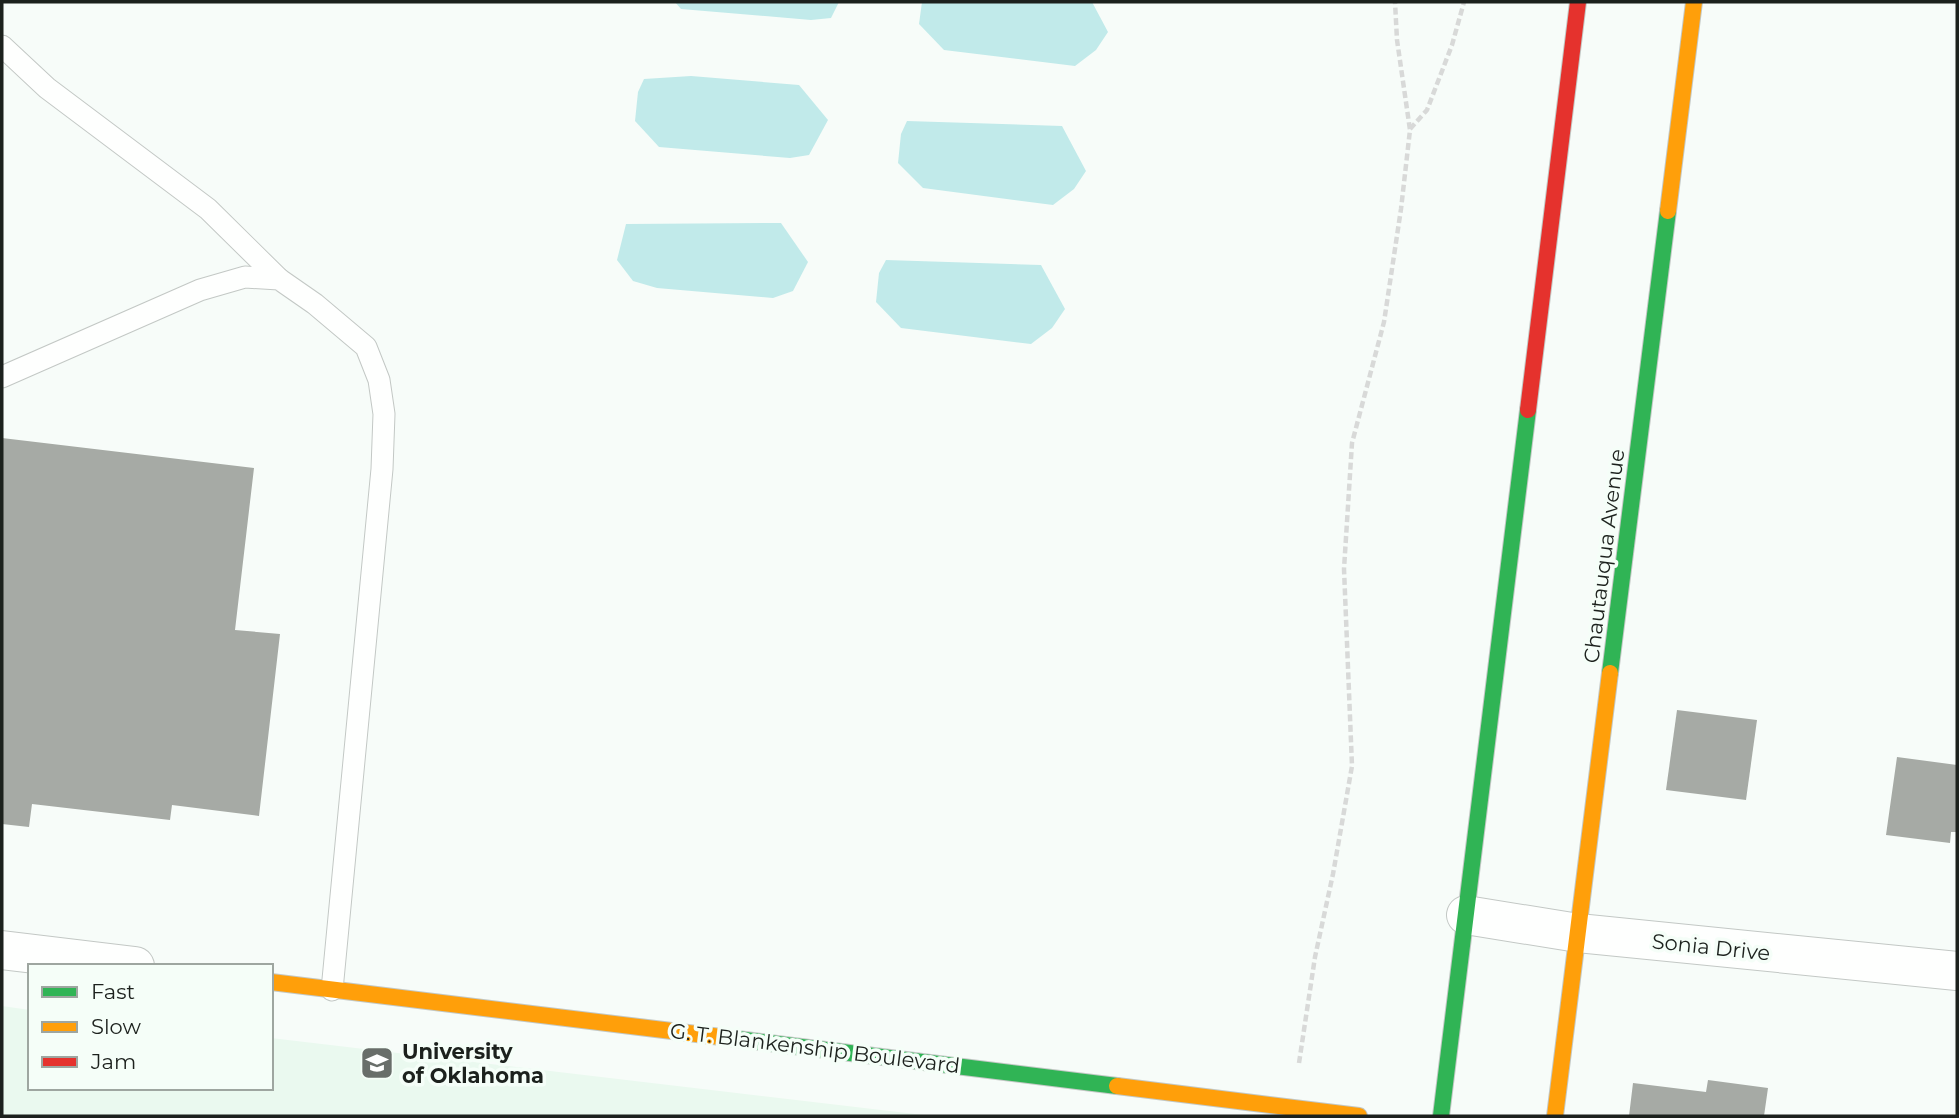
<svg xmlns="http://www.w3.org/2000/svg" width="1959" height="1118" font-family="Montserrat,sans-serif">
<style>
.built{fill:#eaf9ef}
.water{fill:#c1eaea}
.building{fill:#a6aaa5}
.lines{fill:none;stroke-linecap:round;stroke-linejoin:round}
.lane-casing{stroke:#c3c8c5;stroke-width:23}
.street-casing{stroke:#c3c8c5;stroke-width:40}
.fast-casing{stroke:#c3c8c5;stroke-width:18}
.slow-casing{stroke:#c3c8c5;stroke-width:18}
.jam-casing{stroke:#c3c8c5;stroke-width:18}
.path{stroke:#d8d9d8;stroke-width:4.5;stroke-dasharray:7 3.5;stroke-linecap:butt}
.lane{stroke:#fefffe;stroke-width:21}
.street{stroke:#fefffe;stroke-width:38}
.fast{stroke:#30b455;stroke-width:16}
.slow{stroke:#ff9f0a;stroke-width:16}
.jam{stroke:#e5322d;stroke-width:16}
.labels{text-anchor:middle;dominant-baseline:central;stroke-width:7;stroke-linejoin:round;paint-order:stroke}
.street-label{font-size:21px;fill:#1c211d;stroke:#f5fef8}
.poi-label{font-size:21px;font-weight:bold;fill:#1c211d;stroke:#f5fef8;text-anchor:start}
</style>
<rect width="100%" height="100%" fill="#f7fcf9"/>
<!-- built -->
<polygon class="built" points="2,1006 30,1010 30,1088 271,1088 271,1038 932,1116 2,1116"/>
<!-- water -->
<g class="water">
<polygon points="675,2 839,2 831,18 811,20 681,9"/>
<polygon points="922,2 1092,2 1108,32 1096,50 1075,66 944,50 919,24"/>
<polygon points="691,76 799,85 828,120 809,155 790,158 659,147 635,121 638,92 644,79"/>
<polygon points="907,121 1062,126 1086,171 1074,189 1053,205 923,188 898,163 901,134"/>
<polygon points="781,223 808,262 793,291 773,298 657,288 633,281 617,260 626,224"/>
<polygon points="886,260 1041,265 1065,309 1052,328 1031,344 901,328 876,302 879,273"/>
</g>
<!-- building -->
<g class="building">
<polygon points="2,438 254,468 235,630 280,634 259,816 172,805 170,820 32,804 29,827 2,824"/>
<polygon points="1677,710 1757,720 1746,800 1666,790"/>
<polygon points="1897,757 1957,765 1957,832 1951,832 1950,843 1886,835"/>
<polygon points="1708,1080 1768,1088 1764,1116 1629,1116 1633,1083 1706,1092"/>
</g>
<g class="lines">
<defs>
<g id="lane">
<polyline points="2,46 47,88 208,209 279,279"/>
<polyline points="2,377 200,290 245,277 279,279 315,304 366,347 379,380 384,414 382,469 332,990"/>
</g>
<g id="street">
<polyline points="1466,915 1578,933 1957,971"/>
<polyline points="2,950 135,966"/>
</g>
<g id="fast">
<polyline points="1610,673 1668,211"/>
<polyline points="721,1037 1117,1086"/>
<polyline points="1441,1116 1528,410"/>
</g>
<g id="slow">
<polyline points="1668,211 1694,2"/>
<polyline points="271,982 721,1037"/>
<polyline points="1117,1086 1359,1116"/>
<polyline points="1555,1116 1610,673"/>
</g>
<polyline id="jam" points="1528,410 1578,2"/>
</defs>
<!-- lane casing -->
<use href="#lane" class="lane-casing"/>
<!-- street casing -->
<use href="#street" class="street-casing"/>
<!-- fast casing -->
<use href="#fast" class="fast-casing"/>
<!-- slow casing -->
<use href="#slow" class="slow-casing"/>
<!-- jam casing -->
<use href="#jam" class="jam-casing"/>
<!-- path -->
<g class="path">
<polyline points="1410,129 1427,110 1452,45 1464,2"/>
<polyline points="1299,1063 1315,957 1333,874 1352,766 1344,569 1352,443 1384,322 1401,209 1410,130 1397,40 1395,2"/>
</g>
<!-- lane -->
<use href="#lane" class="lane"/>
<!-- street -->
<use href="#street" class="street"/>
<!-- fast -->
<use href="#fast" class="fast"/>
<!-- slow -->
<use href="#slow" class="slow"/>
<!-- jam -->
<use href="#jam" class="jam"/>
</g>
<!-- icons -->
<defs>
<symbol id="university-square" viewBox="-11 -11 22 22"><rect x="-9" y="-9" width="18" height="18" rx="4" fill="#696e6a" stroke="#f5fef8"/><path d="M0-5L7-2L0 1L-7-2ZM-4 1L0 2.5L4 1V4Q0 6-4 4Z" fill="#fff"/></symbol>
</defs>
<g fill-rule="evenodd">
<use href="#university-square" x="358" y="1044" width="38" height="38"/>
</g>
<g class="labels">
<!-- street labels -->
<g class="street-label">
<text transform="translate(1604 556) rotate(-83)">Chautauqua Avenue</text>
<text transform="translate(1711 947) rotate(6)">Sonia Drive</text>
<text transform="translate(815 1048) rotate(7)">G. T. Blankenship Boulevard</text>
</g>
<!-- poi labels -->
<g class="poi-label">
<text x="402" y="1051">University<tspan x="402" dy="24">of Oklahoma</tspan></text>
</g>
</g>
<!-- border -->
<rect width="1959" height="1118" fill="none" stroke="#1c211d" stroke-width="7"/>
<!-- legend -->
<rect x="28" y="964" width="245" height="126" fill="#f5fef8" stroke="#9ea6a0" stroke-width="2"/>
<rect x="42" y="987" width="35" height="10" fill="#30b455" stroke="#9ea6a0" stroke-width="2"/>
<text x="91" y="999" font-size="21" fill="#1c211d">Fast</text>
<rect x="42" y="1022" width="35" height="10" fill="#ff9f0a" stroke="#9ea6a0" stroke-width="2"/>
<text x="91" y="1034" font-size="21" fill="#1c211d">Slow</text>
<rect x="42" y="1057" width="35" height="10" fill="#e5322d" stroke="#9ea6a0" stroke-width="2"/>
<text x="91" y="1069" font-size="21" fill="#1c211d">Jam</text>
</svg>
